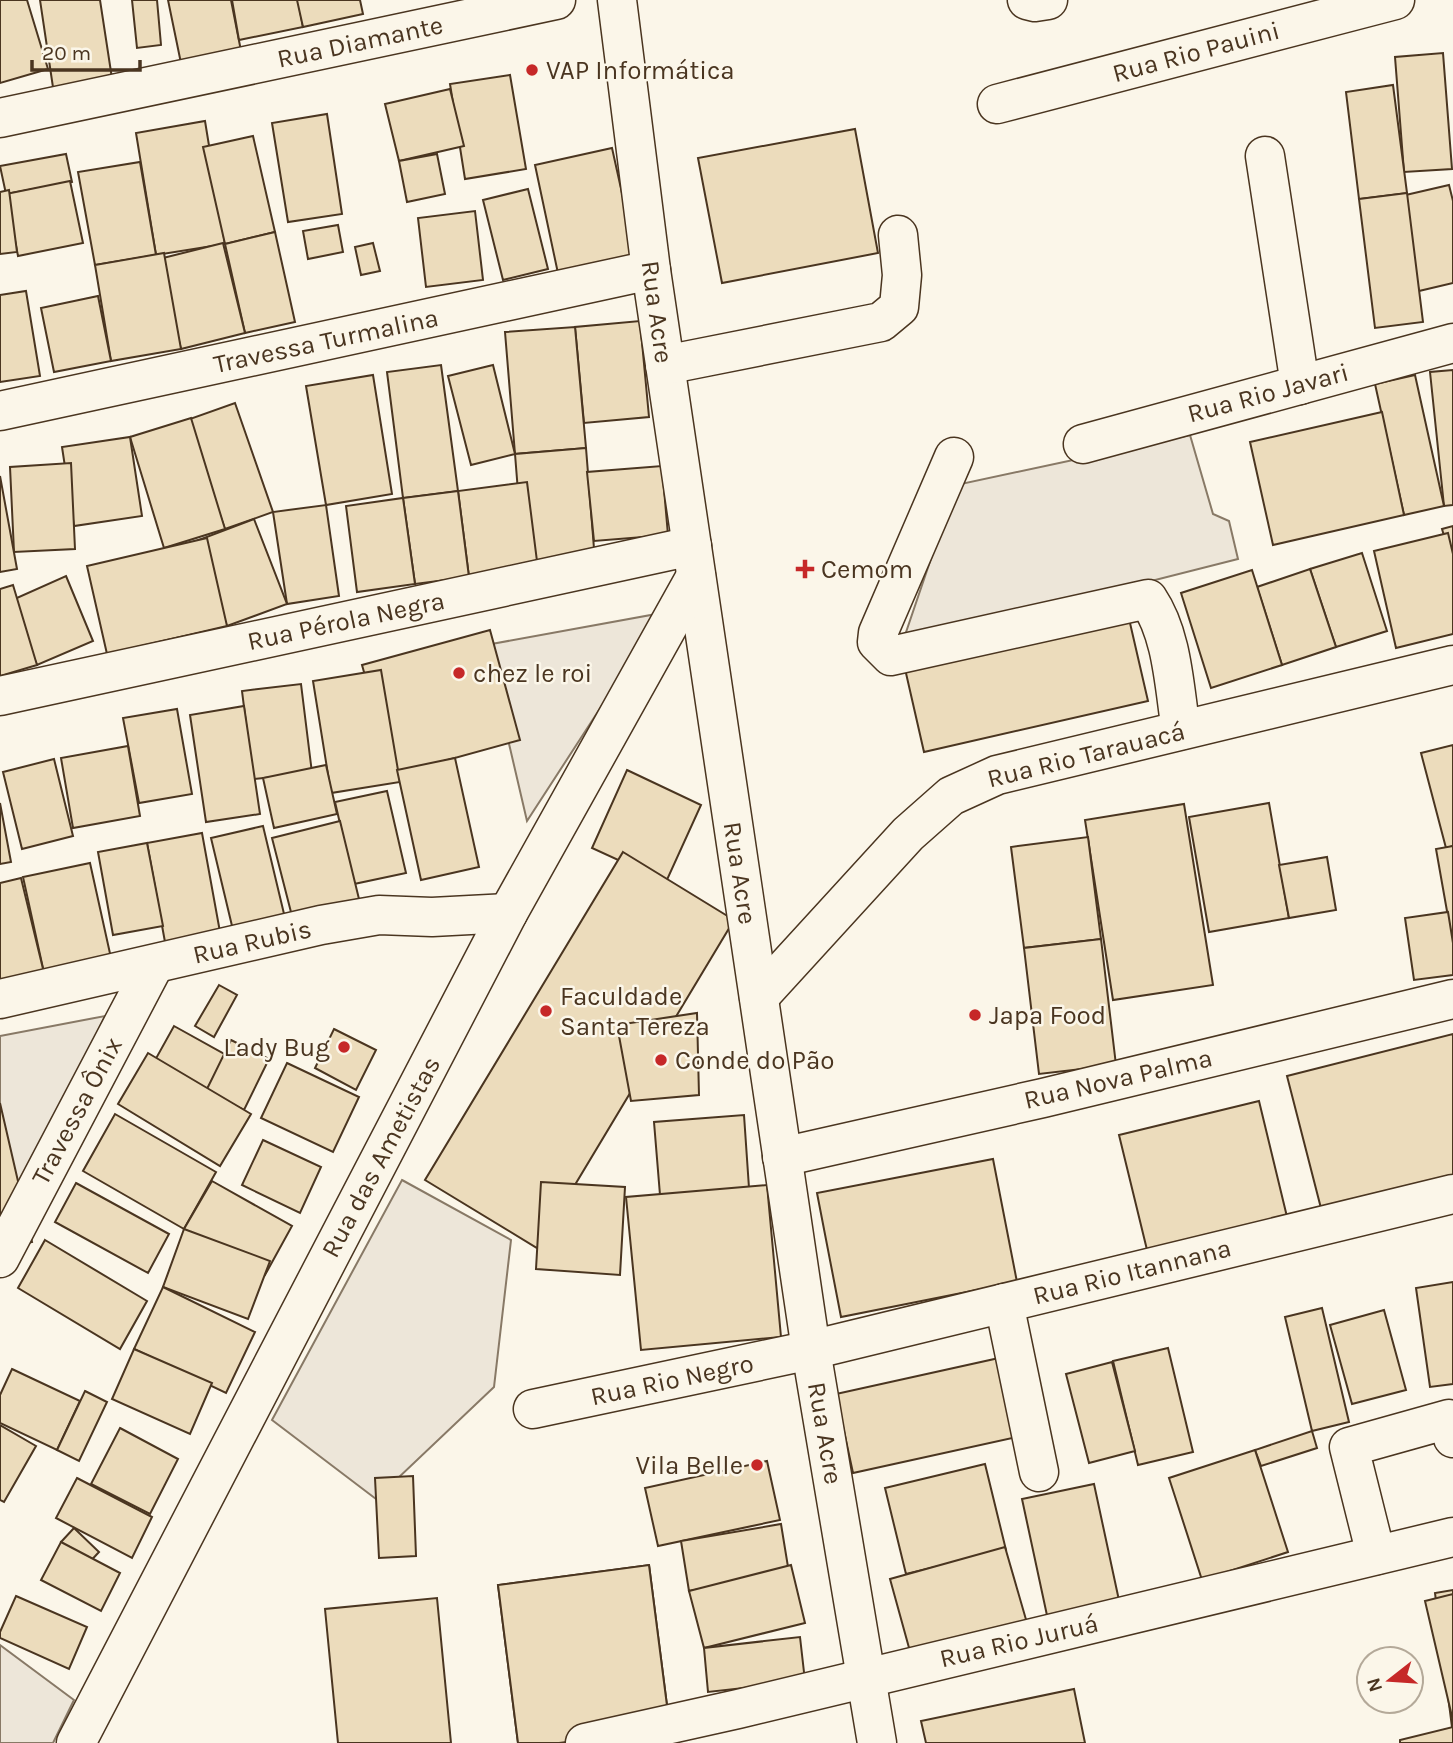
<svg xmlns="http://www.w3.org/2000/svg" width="1453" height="1743" font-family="Karla,sans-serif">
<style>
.green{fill:#ede6d9;stroke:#887966;stroke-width:2}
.building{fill:#ecdcbc;stroke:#4a3520;stroke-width:2}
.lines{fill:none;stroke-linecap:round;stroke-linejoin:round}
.minor-casing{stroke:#4a3520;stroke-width:41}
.minor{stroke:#fbf6e9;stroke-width:38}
.poi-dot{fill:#c62828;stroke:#fbf6e9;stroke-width:2.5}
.labels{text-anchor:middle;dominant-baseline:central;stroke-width:5;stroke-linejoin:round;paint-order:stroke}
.street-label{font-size:26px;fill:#4a3520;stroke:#fbf6e9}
.poi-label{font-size:26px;fill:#4a3520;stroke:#fbf6e9;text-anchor:start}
</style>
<rect width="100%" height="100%" fill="#fbf6e9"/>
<!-- green -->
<g class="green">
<polygon points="1190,435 1213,514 1229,521 1238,559 902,644 956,485"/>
<polygon points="662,613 527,821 486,645"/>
<polygon points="105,1016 0,1239 0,1036"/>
<polygon points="402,1180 511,1240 494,1387 376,1499 272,1420"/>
<polygon points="0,1645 74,1700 53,1743 0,1743"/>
</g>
<!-- building -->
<g class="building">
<polygon points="0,0 27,0 48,69 0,83"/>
<polygon points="40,0 100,0 113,85 54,94"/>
<polygon points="132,0 157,0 161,45 137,48"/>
<polygon points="168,0 231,0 242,56 182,68"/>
<polygon points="232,0 298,0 303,27 239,40"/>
<polygon points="297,0 360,0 363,14 303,27"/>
<polygon points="1443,53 1452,169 1404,172 1395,57"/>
<polygon points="510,75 526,169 465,179 450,84"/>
<polygon points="1393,85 1407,193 1359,199 1346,92"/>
<polygon points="450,89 464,146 399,161 385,104"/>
<polygon points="327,114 342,214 288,222 272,123"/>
<polygon points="205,121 225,244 156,255 136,133"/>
<polygon points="855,129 878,253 722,283 698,158"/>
<polygon points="253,136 275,232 225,244 203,147"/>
<polygon points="612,148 637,261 559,278 535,165"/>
<polygon points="66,154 72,182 6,194 0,166"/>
<polygon points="437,154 445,194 407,202 399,161"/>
<polygon points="140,162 156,255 95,265 78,172"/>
<polygon points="70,181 83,243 18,256 6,194"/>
<polygon points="1449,185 1453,201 1453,283 1419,291 1397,197"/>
<polygon points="528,189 548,269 503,280 483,200"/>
<polygon points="9,190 17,252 0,254 0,192"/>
<polygon points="1407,193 1423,322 1375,328 1359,199"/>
<polygon points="475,211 483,280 426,287 418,218"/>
<polygon points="338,225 343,252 308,259 303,231"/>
<polygon points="275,232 295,322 245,333 225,244"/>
<polygon points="223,243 245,333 181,349 159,259"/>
<polygon points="373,243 380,271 361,275 355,247"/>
<polygon points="164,253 181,349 111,361 95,265"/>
<polygon points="26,291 40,376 0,382 0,295"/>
<polygon points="98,296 111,361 54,372 41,308"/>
<polygon points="640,321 649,417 584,423 575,327"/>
<polygon points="575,327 586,448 515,454 505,332"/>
<polygon points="441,365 458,491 403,498 387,372"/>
<polygon points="493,365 515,454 471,465 448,376"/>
<polygon points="1453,370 1453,505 1444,506 1430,372"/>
<polygon points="373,375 392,494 326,505 306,386"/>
<polygon points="1415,375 1444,506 1404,515 1375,384"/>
<polygon points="235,403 273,512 225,529 187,420"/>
<polygon points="1382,412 1404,515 1273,545 1250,442"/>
<polygon points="191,418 225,529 164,548 130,437"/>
<polygon points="130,437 142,516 74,526 62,447"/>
<polygon points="586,448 595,561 524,567 515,454"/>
<polygon points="71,463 75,549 14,552 10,467"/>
<polygon points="662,466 668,535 594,541 587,472"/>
<polygon points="0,476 17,569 0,572"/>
<polygon points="527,482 538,569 469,577 458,491"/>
<polygon points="458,491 469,577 415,584 403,498"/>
<polygon points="403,498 415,584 357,592 346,506"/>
<polygon points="326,505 339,596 287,604 273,512"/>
<polygon points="254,519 287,604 227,626 196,541"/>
<polygon points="1453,526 1453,566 1442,529"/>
<polygon points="1448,533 1453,554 1453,634 1396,648 1374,551"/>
<polygon points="207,538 227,626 107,654 87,566"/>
<polygon points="1362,553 1387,631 1336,647 1310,569"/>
<polygon points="1310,569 1336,647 1282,665 1257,587"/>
<polygon points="1252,570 1282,665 1211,688 1181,593"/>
<polygon points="66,576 93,641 37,665 10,601"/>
<polygon points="13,585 37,665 0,676 0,589"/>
<polygon points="1127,610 1148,701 924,752 903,660"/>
<polygon points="490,630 520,740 393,775 362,665"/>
<polygon points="381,670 400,782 331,793 313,681"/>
<polygon points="301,684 312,773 253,779 242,691"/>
<polygon points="244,706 260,814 206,822 190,715"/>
<polygon points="177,709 192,794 139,803 123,718"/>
<polygon points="1453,745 1453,846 1446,848 1421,753"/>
<polygon points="128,746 140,816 73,828 61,758"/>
<polygon points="455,758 479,867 421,880 397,770"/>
<polygon points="54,759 73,836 22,849 3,772"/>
<polygon points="326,765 337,814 274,828 263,778"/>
<polygon points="627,770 701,805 666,882 592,848"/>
<polygon points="387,791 406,873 354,884 335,802"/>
<polygon points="0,803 11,862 0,864"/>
<polygon points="1269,803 1289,918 1209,932 1189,817"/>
<polygon points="1184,804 1213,985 1113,1000 1085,820"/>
<polygon points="340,821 359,899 292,916 272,838"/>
<polygon points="263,826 285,918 233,930 211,838"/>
<polygon points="202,833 220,932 165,942 147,843"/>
<polygon points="1088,837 1101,939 1024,948 1011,847"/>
<polygon points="147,843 163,926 113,935 98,852"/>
<polygon points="1453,846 1453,945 1436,849"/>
<polygon points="623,852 734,920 537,1248 425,1180"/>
<polygon points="1327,857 1336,910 1289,918 1279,865"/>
<polygon points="90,863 111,958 44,973 23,877"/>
<polygon points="21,878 44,973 0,984 0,883"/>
<polygon points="1448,912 1453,943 1453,975 1414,980 1405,918"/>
<polygon points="1101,939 1116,1065 1039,1074 1024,948"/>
<polygon points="219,985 237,995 214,1037 195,1026"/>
<polygon points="697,1013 699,1095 631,1101 617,1025"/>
<polygon points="174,1026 226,1055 206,1091 154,1062"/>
<polygon points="334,1029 376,1050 356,1090 315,1068"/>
<polygon points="1453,1034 1453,1183 1323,1216 1287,1076"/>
<polygon points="231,1040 269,1059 244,1110 206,1091"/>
<polygon points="148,1053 251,1114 220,1166 118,1104"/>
<polygon points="287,1063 359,1097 333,1152 261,1118"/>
<polygon points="1259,1101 1289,1225 1149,1258 1119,1135"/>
<polygon points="0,1103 32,1242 0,1249"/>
<polygon points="115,1114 216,1172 184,1229 83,1171"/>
<polygon points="744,1115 749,1188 660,1195 654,1122"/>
<polygon points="263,1140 321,1167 300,1213 242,1185"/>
<polygon points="993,1159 1017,1282 841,1317 817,1193"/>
<polygon points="212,1181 292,1226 265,1275 184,1229"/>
<polygon points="541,1182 625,1187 620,1275 536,1269"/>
<polygon points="76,1183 169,1234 148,1273 55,1222"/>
<polygon points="767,1185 781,1337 641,1350 626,1197"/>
<polygon points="184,1229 270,1261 248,1319 163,1287"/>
<polygon points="45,1240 147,1301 120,1349 18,1288"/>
<polygon points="1453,1282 1453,1384 1430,1387 1416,1288"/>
<polygon points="163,1287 255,1332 226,1393 134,1349"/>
<polygon points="1322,1308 1349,1422 1312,1431 1285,1317"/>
<polygon points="1384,1310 1406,1390 1352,1404 1330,1325"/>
<polygon points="1168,1348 1193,1452 1138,1465 1113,1361"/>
<polygon points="134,1349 212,1383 190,1434 112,1399"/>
<polygon points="999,1358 1017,1437 853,1473 836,1394"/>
<polygon points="1112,1362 1135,1451 1089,1463 1066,1374"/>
<polygon points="12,1369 80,1401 57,1450 0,1423 0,1395"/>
<polygon points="85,1391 107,1402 79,1461 57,1450"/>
<polygon points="0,1425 36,1446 4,1502 0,1500"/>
<polygon points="120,1428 178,1459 150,1514 91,1484"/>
<polygon points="1312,1431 1317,1448 1261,1466 1255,1450"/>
<polygon points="1255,1450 1288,1552 1202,1580 1169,1478"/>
<polygon points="767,1461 780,1520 658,1546 645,1488"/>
<polygon points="985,1464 1006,1550 906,1574 885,1488"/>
<polygon points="413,1476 416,1556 379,1558 375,1478"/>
<polygon points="77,1478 152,1517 132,1558 56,1518"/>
<polygon points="1094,1484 1120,1605 1048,1620 1022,1499"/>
<polygon points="781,1524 789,1573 689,1591 681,1541"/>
<polygon points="74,1528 99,1552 86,1566 61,1542"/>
<polygon points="61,1542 120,1573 101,1611 41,1580"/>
<polygon points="1005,1547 1027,1623 911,1655 890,1579"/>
<polygon points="649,1565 670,1729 559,1743 518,1743 498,1585"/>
<polygon points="649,1565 670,1729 559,1743 518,1743 498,1585"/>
<polygon points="791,1565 805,1623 704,1648 689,1591"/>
<polygon points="1453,1590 1453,1735 1435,1593"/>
<polygon points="1453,1594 1453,1721 1425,1601"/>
<polygon points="16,1596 87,1627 69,1669 0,1638 0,1632"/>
<polygon points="437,1598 451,1743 338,1743 325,1609"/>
<polygon points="800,1637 805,1681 708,1692 704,1648"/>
<polygon points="1074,1689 1085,1743 926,1743 921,1721"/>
<polygon points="1453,1727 1453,1743 1400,1743 1400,1740"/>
</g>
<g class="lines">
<defs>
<g id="minor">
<polyline points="617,0 651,270 811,1350 877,1743"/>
<polyline points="1027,0 1035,2 1048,0"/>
<polyline points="997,104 1395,0"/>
<polyline points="0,118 556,0"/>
<polyline points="1265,156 1300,385"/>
<polyline points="665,365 881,322 899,307 902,275 898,235"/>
<polyline points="0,411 651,270"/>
<polyline points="1083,444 1453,343"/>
<path d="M 954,457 L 878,633 L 877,642 L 891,656 L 1148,599 C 1173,636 1174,687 1181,730"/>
<polyline points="0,696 692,546"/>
<polyline points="759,997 908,834 951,796 997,775 1453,665"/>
<polyline points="0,999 321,925 379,915 432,917 508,913"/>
<polyline points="782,1157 1043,1098 1453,999"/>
<polyline points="0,1258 154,965"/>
<polyline points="1004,1303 1039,1472"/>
<polyline points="533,1409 811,1350 1453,1194"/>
<polyline points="1376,1555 1349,1447 1449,1419 1453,1438"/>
<polyline points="76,1743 508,913 696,576"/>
<polyline points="585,1743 738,1709 1453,1537"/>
</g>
</defs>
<!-- minor casing -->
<use href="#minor" class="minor-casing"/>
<!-- minor -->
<use href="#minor" class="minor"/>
</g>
<!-- markers -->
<g class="poi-dot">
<circle cx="532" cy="70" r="7"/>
<path d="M801.5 558.5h7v7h7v7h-7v7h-7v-7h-7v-7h7z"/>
<circle cx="459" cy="673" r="7"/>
<circle cx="546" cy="1011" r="7"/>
<circle cx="975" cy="1015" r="7"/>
<circle cx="344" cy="1047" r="7"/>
<circle cx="661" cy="1060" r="7"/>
<circle cx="757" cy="1465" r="7"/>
</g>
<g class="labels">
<!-- street labels -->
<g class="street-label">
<text transform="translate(360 42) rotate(-12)">Rua Diamante</text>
<text transform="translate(1196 52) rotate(-15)">Rua Rio Pauini</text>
<text transform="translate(657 312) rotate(82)">Rua Acre</text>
<text transform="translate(326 341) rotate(-12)">Travessa Turmalina</text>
<text transform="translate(1268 393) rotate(-15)">Rua Rio Javari</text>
<text transform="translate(346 621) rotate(-12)">Rua Pérola Negra</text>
<text transform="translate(1086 755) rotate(-14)">Rua Rio Tarauacá</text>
<text transform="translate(740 873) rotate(81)">Rua Acre</text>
<text transform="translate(252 942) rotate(-13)">Rua Rubis</text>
<text transform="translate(1118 1079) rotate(-13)">Rua Nova Palma</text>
<text transform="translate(77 1111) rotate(-62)">Travessa Ônix</text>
<text transform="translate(381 1157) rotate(-62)">Rua das Ametistas</text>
<text transform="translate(1132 1272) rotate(-14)">Rua Rio Itannana</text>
<text transform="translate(672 1380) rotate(-12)">Rua Rio Negro</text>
<text transform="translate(825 1433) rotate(80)">Rua Acre</text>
<text transform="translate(1019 1641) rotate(-13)">Rua Rio Juruá</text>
</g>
<!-- poi labels -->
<g class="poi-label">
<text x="546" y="70">VAP Informática</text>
<text x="821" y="569">Cemom</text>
<text x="473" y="673">chez le roi</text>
<text x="560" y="996">Faculdade<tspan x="560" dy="30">Santa Tereza</tspan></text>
<text x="989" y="1015">Japa Food</text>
<text x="330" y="1047" text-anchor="end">Lady Bug</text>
<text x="675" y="1060">Conde do Pão</text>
<text x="743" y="1465" text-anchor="end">Vila Belle</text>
</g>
</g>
<!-- north arrow -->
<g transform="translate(1390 1680) rotate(253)"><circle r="33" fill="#fbf6e9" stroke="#b4a999" stroke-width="2"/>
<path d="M0-5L12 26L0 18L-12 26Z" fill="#c62828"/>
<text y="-10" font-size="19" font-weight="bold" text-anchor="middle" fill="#4a3520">N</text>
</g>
<!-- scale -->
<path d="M32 60v10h108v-10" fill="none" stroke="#4a3520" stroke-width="3.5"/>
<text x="42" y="60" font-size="21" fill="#4a3520" stroke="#fbf6e9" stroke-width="5" paint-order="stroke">20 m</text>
</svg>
